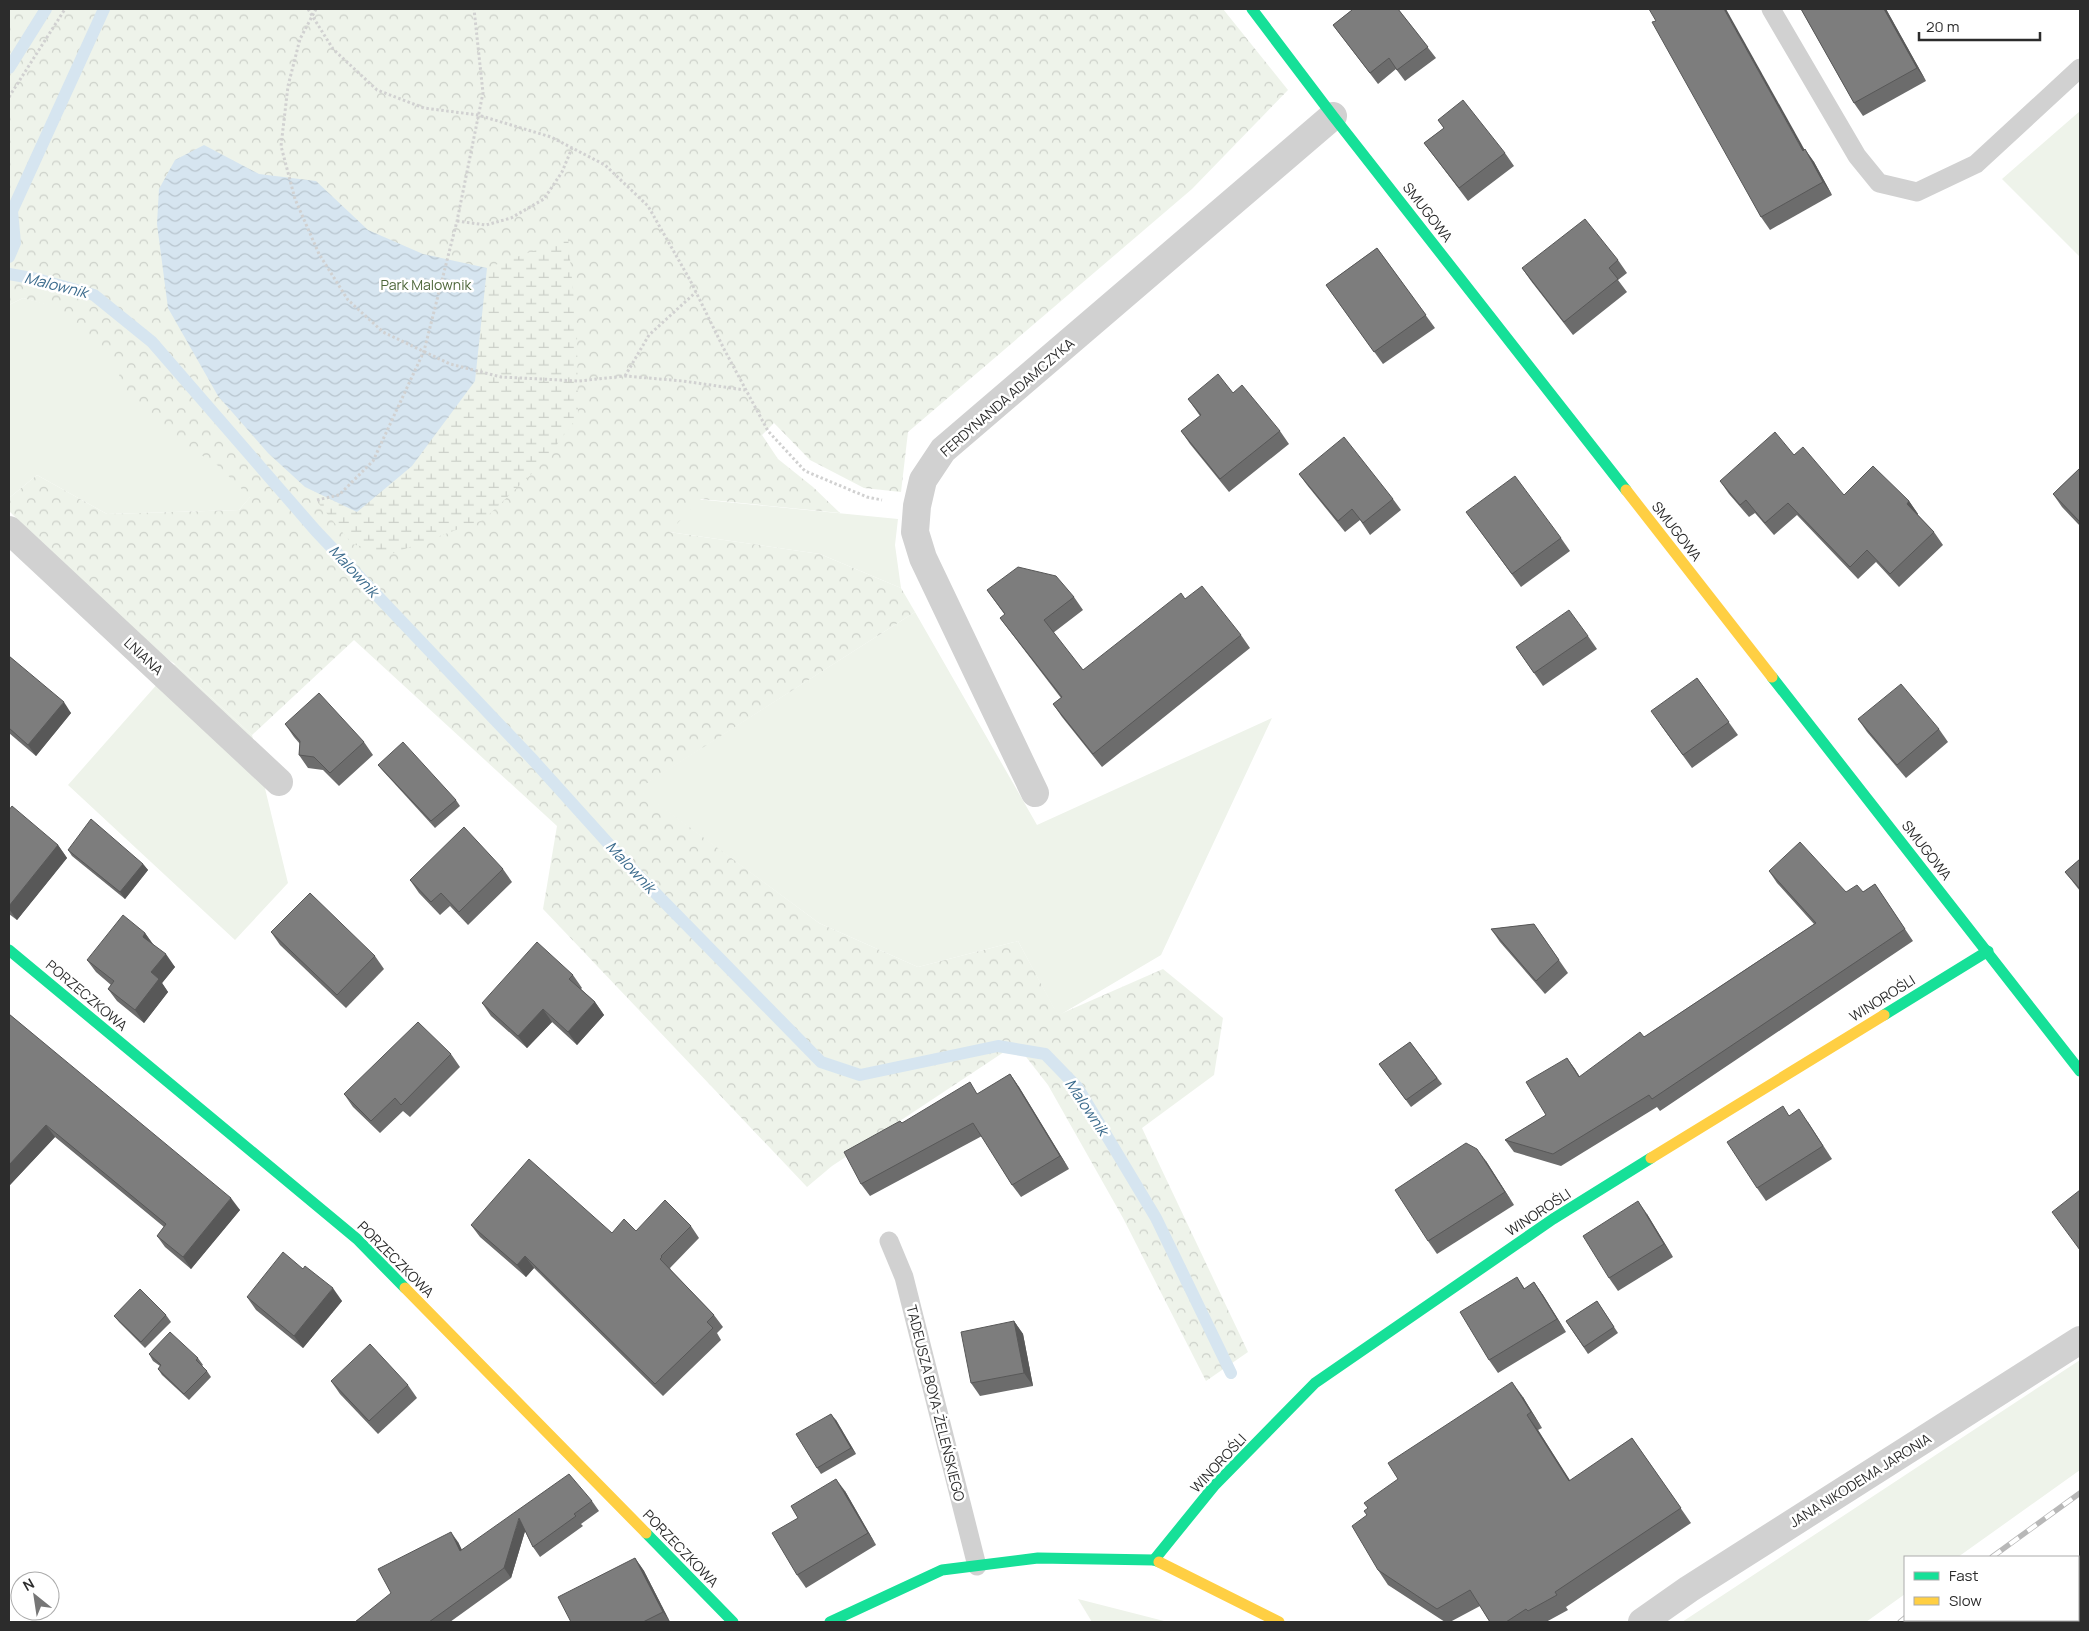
<svg xmlns="http://www.w3.org/2000/svg" width="2089" height="1631" font-family="Manrope,sans-serif">
<style>
.grass{fill:#eef3ea}
.forest{fill:url(#forest-crowns)}
.wetland{fill:url(#wetland-marsh)}
.water{fill:url(#water-waves)}
.lines{fill:none;stroke-linecap:round;stroke-linejoin:round}
.stream{stroke:#d6e5f0;stroke-width:12}
.path{stroke:#d1d1d1;stroke-width:3;stroke-dasharray:2.5 2.5;stroke-linecap:butt}
.lane{stroke:#d1d1d1;stroke-width:19}
.street{stroke:#d1d1d1;stroke-width:28}
.fast{stroke:#16e098;stroke-width:11}
.slow{stroke:#ffcf43;stroke-width:11}
.rail-casing{stroke:#b8b8b8;stroke-width:5.5}
.rail{stroke:#fff;stroke-width:4;stroke-dasharray:11;stroke-linecap:butt}
.wall{fill:#6c6c6c}
.shaded-wall{fill:#585858}
.building{fill:#7d7d7d;stroke:#585858}
.labels{text-anchor:middle;dominant-baseline:central;stroke-width:5;stroke-linejoin:round;paint-order:stroke}
.street-label{font-size:14px;fill:#2c2c2c;stroke:#fff}
.park-label{font-size:14px;fill:#4e673a;stroke:#fff}
.water-label{font-size:15px;font-style:italic;fill:#3b6b8d;stroke:#fff}
</style>
<defs>
<pattern id="forest-crowns" width="20" height="18" patternUnits="userSpaceOnUse" patternTransform="scale(1.25)"><rect width="20" height="18" fill="#eef3ea"/><path d="M2 6a3 3 0 1 1 6 0M12 15a3 3 0 1 1 6 0" fill="none" stroke="#ccd0c9"/></pattern>
<pattern id="wetland-marsh" width="20" height="14" patternUnits="userSpaceOnUse" patternTransform="scale(1.25)"><rect width="20" height="14" fill="#eef3ea"/><path d="M1 5h8M5 5V1M11 12h8M15 12V8" fill="none" stroke="#ccd0c9"/></pattern>
<pattern id="water-waves" width="16" height="10" patternUnits="userSpaceOnUse" patternTransform="scale(1.25)"><rect width="16" height="10" fill="#d6e5f0"/><path d="M0 5q4-4 8 0t8 0" fill="none" stroke="#b8c5ce"/></pattern>
</defs>
<rect width="100%" height="100%" fill="#fff"/>
<!-- grass -->
<g class="grass">
<polygon points="2080,111 2080,257 2002,179"/>
<polygon points="23,298 77,312 258,488 239,510 107,514 37,475 9,498 9,305"/>
<polygon points="523,482 898,519 895,545 901,588 820,554 497,507"/>
<polygon points="915,612 1037,825 1272,718 1161,955 1058,1016 1018,941 918,967 819,923 637,789"/>
<polygon points="175,664 252,735 288,883 235,940 68,785"/>
<polygon points="2080,1360 2080,1470 1958,1557 1905,1557 1905,1594 1866,1622 1682,1622"/>
<polygon points="1078,1599 1168,1622 1092,1622"/>
</g>
<!-- forest -->
<polygon class="forest" points="9,9 1223,9 1288,90 1192,189 908,432 901,492 864,488 810,460 774,423 762,435 778,459 813,487 840,513 701,499 669,532 820,554 901,588 915,612 638,789 819,923 918,967 1018,941 1058,1015 1163,969 1223,1018 1214,1075 1142,1128 1248,1352 1206,1381 1123,1218 1048,1085 1016,1044 832,1166 807,1187 543,909 557,826 354,640 252,735 175,664 143,643 9,511 9,498 37,475 107,514 239,510 250,497 215,463 178,442 117,385 120,372 51,306 23,298 9,305"/>
<!-- wetland -->
<polygon class="wetland" points="568,238 577,331 578,416 544,462 497,507 483,520 391,554 352,544 305,487 357,512 475,381 487,268"/>
<!-- water -->
<polygon class="water" points="204,145 259,174 316,181 368,230 423,254 487,268 475,381 412,466 357,512 305,487 268,453 218,396 168,308 157,224 159,189 175,160"/>
<g class="lines">
<!-- stream -->
<g class="stream">
<polyline points="9,68 46,9"/>
<polyline points="9,257 15,243 12,211 104,9"/>
<polyline points="9,274 37,279 94,295 152,342 316,531 534,761 625,862 821,1062 860,1075 998,1046 1045,1054 1078,1088 1156,1218 1231,1373"/>
</g>
<!-- path -->
<g class="path">
<polyline points="308,9 333,49 377,90 424,108 478,115 551,137 605,165 648,206 690,280 724,349 768,431 805,471 867,497 882,500"/>
<polyline points="316,9 300,39 288,86 281,146 295,199 319,254 348,300 383,332 450,364 501,377 579,381 625,376 683,381 745,390"/>
<polyline points="9,97 65,9"/>
<polyline points="457,221 486,225 511,218 544,199 562,172 572,148"/>
<polyline points="625,376 649,335 696,292"/>
<polyline points="317,500 339,495 373,461 424,351 457,221 483,93 474,9"/>
</g>
<!-- lane -->
<g class="lane">
<polyline points="1771,9 1857,156 1879,183 1917,192 1976,164 2080,68"/>
<polyline points="889,1241 904,1277 977,1566"/>
</g>
<!-- street -->
<g class="street">
<polyline points="9,530 279,782"/>
<polyline points="1035,793 923,558 915,532 917,506 923,480 943,450 1333,116"/>
<polyline points="1642,1622 1689,1589 2080,1340"/>
</g>
<!-- fast -->
<g class="fast">
<polyline points="1252,9 1333,116 1626,490"/>
<polyline points="1772,677 2080,1071"/>
<polyline points="9,950 357,1239 405,1288"/>
<polyline points="1884,1015 1988,951"/>
<polyline points="646,1533 733,1622"/>
<polyline points="1154,1560 1214,1486 1315,1383 1553,1219 1651,1158"/>
<polyline points="830,1622 942,1570 1038,1558 1154,1560 1159,1562"/>
</g>
<!-- slow -->
<g class="slow">
<polyline points="1626,490 1772,677"/>
<polyline points="1651,1158 1884,1015"/>
<polyline points="405,1288 646,1533"/>
<polyline points="1159,1562 1279,1622"/>
</g>
<defs>
<g id="rail">
<polyline points="1992,1557 2080,1493"/>
<polyline points="1900,1622 1905,1618"/>
</g>
</defs>
<!-- rail casing -->
<use href="#rail" class="rail-casing"/>
<!-- rail -->
<use href="#rail" class="rail"/>
</g>
<!-- wall -->
<g class="wall">
<polygon points="1351,9 1398,9 1436,58 1405,81 1396,69 1378,84 1333,25 1352,10"/>
<polygon points="1801,9 1886,9 1926,81 1863,116 1854,103"/>
<polygon points="1656,21 1805,150 1814,162 1832,195 1770,230 1761,217"/>
<polygon points="1438,120 1505,153 1514,166 1468,201 1424,143 1444,128"/>
<polygon points="1377,248 1435,328 1383,364 1326,285"/>
<polygon points="1618,260 1627,273 1618,280 1627,292 1573,335 1531,281 1522,268"/>
<polygon points="1233,393 1280,431 1289,444 1229,492 1190,444 1181,431 1200,416 1188,399"/>
<polygon points="1794,455 1844,495 1909,501 1918,514 1918,515 1934,532 1943,545 1899,587 1876,562 1858,579 1797,515 1774,535 1755,513 1749,517 1729,494 1720,481"/>
<polygon points="2080,468 2080,526 2062,507 2053,494"/>
<polygon points="1299,474 1393,499 1401,510 1370,535 1360,520 1345,532 1307,485"/>
<polygon points="1475,524 1561,538 1570,551 1521,587"/>
<polygon points="987,590 1074,597 1083,610 1053,633 1083,670 1185,599 1241,635 1250,648 1102,767 1062,717 1053,704 1061,698 1009,630 1000,618 1005,615"/>
<polygon points="1588,636 1597,649 1543,686 1516,647"/>
<polygon points="9,656 71,713 36,756 9,733"/>
<polygon points="1697,678 1738,735 1692,768 1660,724"/>
<polygon points="1858,719 1939,729 1948,742 1906,778 1867,732"/>
<polygon points="285,724 364,742 373,755 339,786 323,770 308,768 299,755 300,744 294,737"/>
<polygon points="378,765 456,800 460,806 435,828 383,771"/>
<polygon points="9,810 58,845 67,858 17,920 9,914"/>
<polygon points="68,850 143,864 148,870 125,899 72,856"/>
<polygon points="2080,859 2080,891 2065,872"/>
<polygon points="503,869 512,882 468,925 450,906 440,915 419,893 410,880"/>
<polygon points="1769,871 1846,892 1863,892 1875,884 1913,941 1660,1111 1657,1107 1561,1166 1514,1152 1505,1140 1546,1115 1567,1058 1580,1077 1644,1037 1814,924 1777,883"/>
<polygon points="1534,924 1568,973 1545,994 1500,942 1491,929"/>
<polygon points="271,932 375,956 384,969 346,1008 280,945"/>
<polygon points="145,933 153,944 175,967 162,983 168,992 144,1023 117,1001 108,989 111,985 96,972 87,960"/>
<polygon points="573,975 582,988 581,989 595,1002 604,1015 577,1045 552,1022 527,1048 491,1016 482,1003"/>
<polygon points="9,1014 240,1210 191,1269 165,1247 157,1236 164,1227 55,1137 9,1186"/>
<polygon points="1410,1042 1442,1084 1411,1107 1379,1064"/>
<polygon points="451,1054 460,1067 410,1117 403,1111 380,1133 353,1107 344,1094"/>
<polygon points="1010,1074 1019,1087 1069,1169 1021,1197 1012,1185 982,1136 870,1196 861,1184 902,1123 978,1094"/>
<polygon points="1789,1115 1808,1122 1832,1159 1766,1201 1757,1188"/>
<polygon points="1486,1161 1514,1205 1437,1254 1428,1241"/>
<polygon points="1647,1214 1673,1257 1618,1291 1609,1278"/>
<polygon points="471,1225 612,1233 691,1226 699,1238 670,1268 671,1270 714,1315 723,1327 717,1333 721,1340 663,1396 534,1268 526,1277 480,1237"/>
<polygon points="303,1269 342,1301 303,1348 256,1310 247,1297"/>
<polygon points="1517,1277 1525,1289 1534,1282 1543,1295 1566,1332 1498,1373 1489,1360"/>
<polygon points="1597,1301 1618,1333 1588,1354 1566,1321"/>
<polygon points="166,1315 171,1322 145,1348 119,1322 114,1316"/>
<polygon points="1014,1321 1023,1334 1033,1386 980,1396 971,1383"/>
<polygon points="149,1354 198,1358 203,1365 202,1366 207,1371 211,1377 189,1400 162,1375 158,1369 160,1366 153,1361"/>
<polygon points="331,1381 408,1385 417,1398 378,1434 340,1394"/>
<polygon points="1523,1397 1542,1428 1538,1430 1570,1481 1632,1438 1691,1523 1566,1607 1568,1610 1546,1622 1490,1622 1480,1606 1450,1622 1445,1622 1388,1585 1378,1570"/>
<polygon points="836,1420 856,1454 821,1474 817,1468"/>
<polygon points="845,1491 876,1545 806,1588 797,1575"/>
<polygon points="592,1501 599,1511 581,1524 583,1526 540,1557 533,1547 525,1531 511,1578 450,1622 355,1622 458,1542 462,1550"/>
<polygon points="635,1558 644,1571 670,1622 571,1622"/>
</g>
<!-- shaded-wall -->
<g class="shaded-wall">
<polygon points="1724,9 1726,9 1812,163 1803,151"/>
<polygon points="1884,9 1886,9 1926,81 1917,68"/>
<polygon points="1805,149 1814,162 1832,195 1823,182"/>
<polygon points="1909,501 1918,514 1916,516 1907,504"/>
<polygon points="64,702 71,713 36,756 28,745"/>
<polygon points="58,845 67,858 17,920 9,909 9,906"/>
<polygon points="143,864 148,870 125,899 120,892"/>
<polygon points="145,933 154,946 143,937"/>
<polygon points="166,954 175,967 162,983 168,992 144,1023 135,1010 151,972"/>
<polygon points="595,1002 604,1015 577,1045 568,1032"/>
<polygon points="543,1009 552,1022 527,1048 518,1036"/>
<polygon points="1567,1058 1575,1069 1587,1089 1579,1077"/>
<polygon points="1010,1074 1019,1087 1069,1169 1060,1156"/>
<polygon points="46,1125 55,1137 9,1186 9,1165"/>
<polygon points="1477,1149 1486,1161 1514,1205 1505,1192"/>
<polygon points="231,1198 240,1210 191,1269 183,1257"/>
<polygon points="1638,1201 1647,1214 1673,1257 1664,1244"/>
<polygon points="525,1256 534,1268 526,1277 517,1265"/>
<polygon points="1534,1282 1543,1295 1566,1332 1557,1319"/>
<polygon points="333,1288 342,1301 303,1348 294,1336"/>
<polygon points="1014,1321 1023,1334 1033,1386 1024,1373"/>
<polygon points="1512,1382 1523,1397 1542,1428 1531,1412"/>
<polygon points="831,1414 836,1420 856,1454 851,1448"/>
<polygon points="1527,1415 1538,1430 1580,1496 1569,1481"/>
<polygon points="836,1479 845,1491 876,1545 868,1533"/>
<polygon points="519,1518 526,1528 511,1578 504,1568"/>
<polygon points="451,1532 458,1542 467,1561 460,1551"/>
<polygon points="635,1558 644,1571 670,1622 663,1612"/>
</g>
<!-- building -->
<g class="building">
<polygon points="1352,9 1398,9 1428,47 1397,70 1389,58 1370,73 1333,25 1352,10"/>
<polygon points="1649,9 1724,9 1803,151 1805,149 1823,182 1761,217 1652,22 1656,21"/>
<polygon points="1801,9 1884,9 1917,68 1854,103"/>
<polygon points="1463,100 1505,153 1459,188 1424,143 1444,128 1438,120"/>
<polygon points="1585,219 1618,260 1609,268 1618,279 1564,322 1522,268"/>
<polygon points="1377,248 1426,315 1374,352 1326,285"/>
<polygon points="1218,374 1233,393 1242,385 1280,431 1220,479 1181,431 1201,415 1188,399"/>
<polygon points="1775,432 1794,455 1803,447 1844,495 1873,466 1909,501 1907,504 1934,532 1890,574 1867,550 1850,567 1788,503 1765,523 1746,500 1740,505 1720,481"/>
<polygon points="1344,437 1393,499 1363,523 1352,509 1338,521 1299,474"/>
<polygon points="2080,468 2080,522 2053,494"/>
<polygon points="1515,476 1561,538 1512,574 1466,512"/>
<polygon points="1018,567 1056,576 1074,597 1044,620 1083,670 1181,593 1185,599 1202,586 1241,635 1093,754 1053,704 1062,697 1000,618 1005,614 987,590"/>
<polygon points="1569,610 1588,636 1534,673 1516,647"/>
<polygon points="9,656 64,702 28,745 9,728"/>
<polygon points="1697,678 1729,722 1683,755 1651,711"/>
<polygon points="1901,684 1939,729 1897,765 1858,719"/>
<polygon points="319,693 364,742 330,773 314,757 299,755 300,741 285,724"/>
<polygon points="403,742 456,800 431,821 378,765"/>
<polygon points="12,806 58,845 9,906 9,810"/>
<polygon points="91,819 143,864 120,892 68,850"/>
<polygon points="464,827 503,869 459,912 441,893 431,902 410,880"/>
<polygon points="1800,842 1846,892 1857,885 1863,892 1875,884 1905,929 1652,1099 1649,1095 1553,1154 1505,1140 1546,1115 1526,1082 1567,1058 1579,1077 1640,1032 1644,1037 1816,923 1769,871"/>
<polygon points="2080,859 2080,889 2065,872"/>
<polygon points="310,893 375,956 337,995 271,932"/>
<polygon points="123,915 145,933 143,937 166,954 151,972 159,979 135,1010 108,989 114,981 87,960"/>
<polygon points="1534,924 1559,960 1536,981 1491,929"/>
<polygon points="537,942 573,975 569,979 595,1002 568,1032 543,1009 518,1036 482,1003"/>
<polygon points="9,1014 231,1198 183,1257 157,1236 166,1224 46,1125 9,1165"/>
<polygon points="418,1022 451,1054 401,1105 395,1098 371,1121 344,1094"/>
<polygon points="1410,1042 1437,1078 1406,1100 1379,1064"/>
<polygon points="1010,1074 1060,1156 1012,1185 973,1123 861,1184 844,1152 900,1121 902,1123 970,1082 977,1094"/>
<polygon points="1783,1106 1789,1116 1799,1109 1823,1146 1757,1188 1727,1142"/>
<polygon points="1466,1143 1477,1149 1505,1192 1428,1241 1395,1190"/>
<polygon points="529,1159 612,1233 624,1219 636,1231 665,1200 691,1226 661,1256 662,1257 660,1259 714,1315 707,1322 713,1328 655,1384 525,1256 517,1265 471,1225"/>
<polygon points="2080,1190 2080,1250 2052,1212"/>
<polygon points="1638,1201 1664,1244 1609,1278 1583,1236"/>
<polygon points="283,1252 303,1269 305,1266 333,1288 294,1336 247,1297"/>
<polygon points="1517,1277 1524,1289 1534,1282 1557,1319 1489,1360 1460,1312"/>
<polygon points="140,1289 166,1315 141,1342 114,1316"/>
<polygon points="1597,1301 1614,1327 1584,1347 1566,1321"/>
<polygon points="1014,1321 1024,1373 971,1383 961,1332"/>
<polygon points="170,1332 198,1358 196,1360 207,1371 184,1394 158,1369 161,1365 149,1354"/>
<polygon points="370,1344 408,1385 369,1421 331,1381"/>
<polygon points="1512,1382 1531,1412 1527,1415 1569,1481 1632,1438 1681,1508 1555,1592 1557,1595 1528,1611 1526,1609 1506,1622 1490,1622 1470,1590 1437,1609 1378,1570 1352,1526 1367,1515 1364,1511 1368,1508 1364,1503 1398,1479 1388,1463"/>
<polygon points="831,1414 851,1448 817,1468 796,1434"/>
<polygon points="569,1474 592,1501 574,1514 576,1516 533,1547 519,1518 504,1568 429,1622 355,1622 391,1593 378,1569 451,1532 460,1551"/>
<polygon points="836,1479 868,1533 797,1575 772,1533 798,1518 791,1506"/>
<polygon points="635,1558 663,1612 643,1622 571,1622 558,1597"/>
</g>
<g class="labels">
<!-- street labels -->
<g class="street-label">
<text transform="translate(1428 212) rotate(52)">SMUGOWA</text>
<text transform="translate(1007 397) rotate(-41)">FERDYNANDA ADAMCZYKA</text>
<text transform="translate(1677 531) rotate(52)">SMUGOWA</text>
<text transform="translate(144 656) rotate(43)">LNIANA</text>
<text transform="translate(1927 850) rotate(52)">SMUGOWA</text>
<text transform="translate(87 995) rotate(40)">PORZECZKOWA</text>
<text transform="translate(1882 998) rotate(-32)">WINOROŚLI</text>
<text transform="translate(1538 1212) rotate(-33)">WINOROŚLI</text>
<text transform="translate(396 1259) rotate(45)">PORZECZKOWA</text>
<text transform="translate(936 1403) rotate(76)">TADEUSZA BOYA-ŻELEŃSKIEGO</text>
<text transform="translate(1218 1463) rotate(-47)">WINOROŚLI</text>
<text transform="translate(1860 1480) rotate(-32)">JANA NIKODEMA JARONIA</text>
<text transform="translate(681 1548) rotate(46)">PORZECZKOWA</text>
</g>
<!-- park labels -->
<g class="park-label">
<text x="426" y="284">Park Malownik</text>
</g>
<!-- water labels -->
<g class="water-label">
<text transform="translate(56 285) rotate(14)">Malownik</text>
<text transform="translate(354 571) rotate(47)">Malownik</text>
<text transform="translate(631 867) rotate(47)">Malownik</text>
<text transform="translate(1087 1107) rotate(56)">Malownik</text>
</g>
</g>
<!-- border -->
<rect width="2089" height="1631" fill="none" stroke="#2c2c2c" stroke-width="20"/>
<!-- legend -->
<rect x="1904" y="1556" width="175" height="65" fill="#ffffff" stroke="#ababab"/>
<rect x="1914" y="1572" width="25" height="8" fill="#16e098" stroke="#ababab"/>
<text x="1949" y="1581" font-size="15" fill="#2c2c2c">Fast</text>
<rect x="1914" y="1597" width="25" height="8" fill="#ffcf43" stroke="#ababab"/>
<text x="1949" y="1606" font-size="15" fill="#2c2c2c">Slow</text>
<!-- north arrow -->
<g transform="translate(35 1596) rotate(330)"><circle r="24" fill="#ffffff" stroke="#ababab"/>
<path d="M0-4L9 19L0 12L-9 19Z" fill="#767676"/>
<text y="-8" font-size="14" font-weight="bold" text-anchor="middle" fill="#2c2c2c">N</text>
</g>
<!-- scale -->
<path d="M1919 32v8h121v-8" fill="none" stroke="#2c2c2c" stroke-width="2.5"/>
<text x="1926" y="32" font-size="15" fill="#2c2c2c" stroke="#ffffff" stroke-width="4" paint-order="stroke">20 m</text>
</svg>
